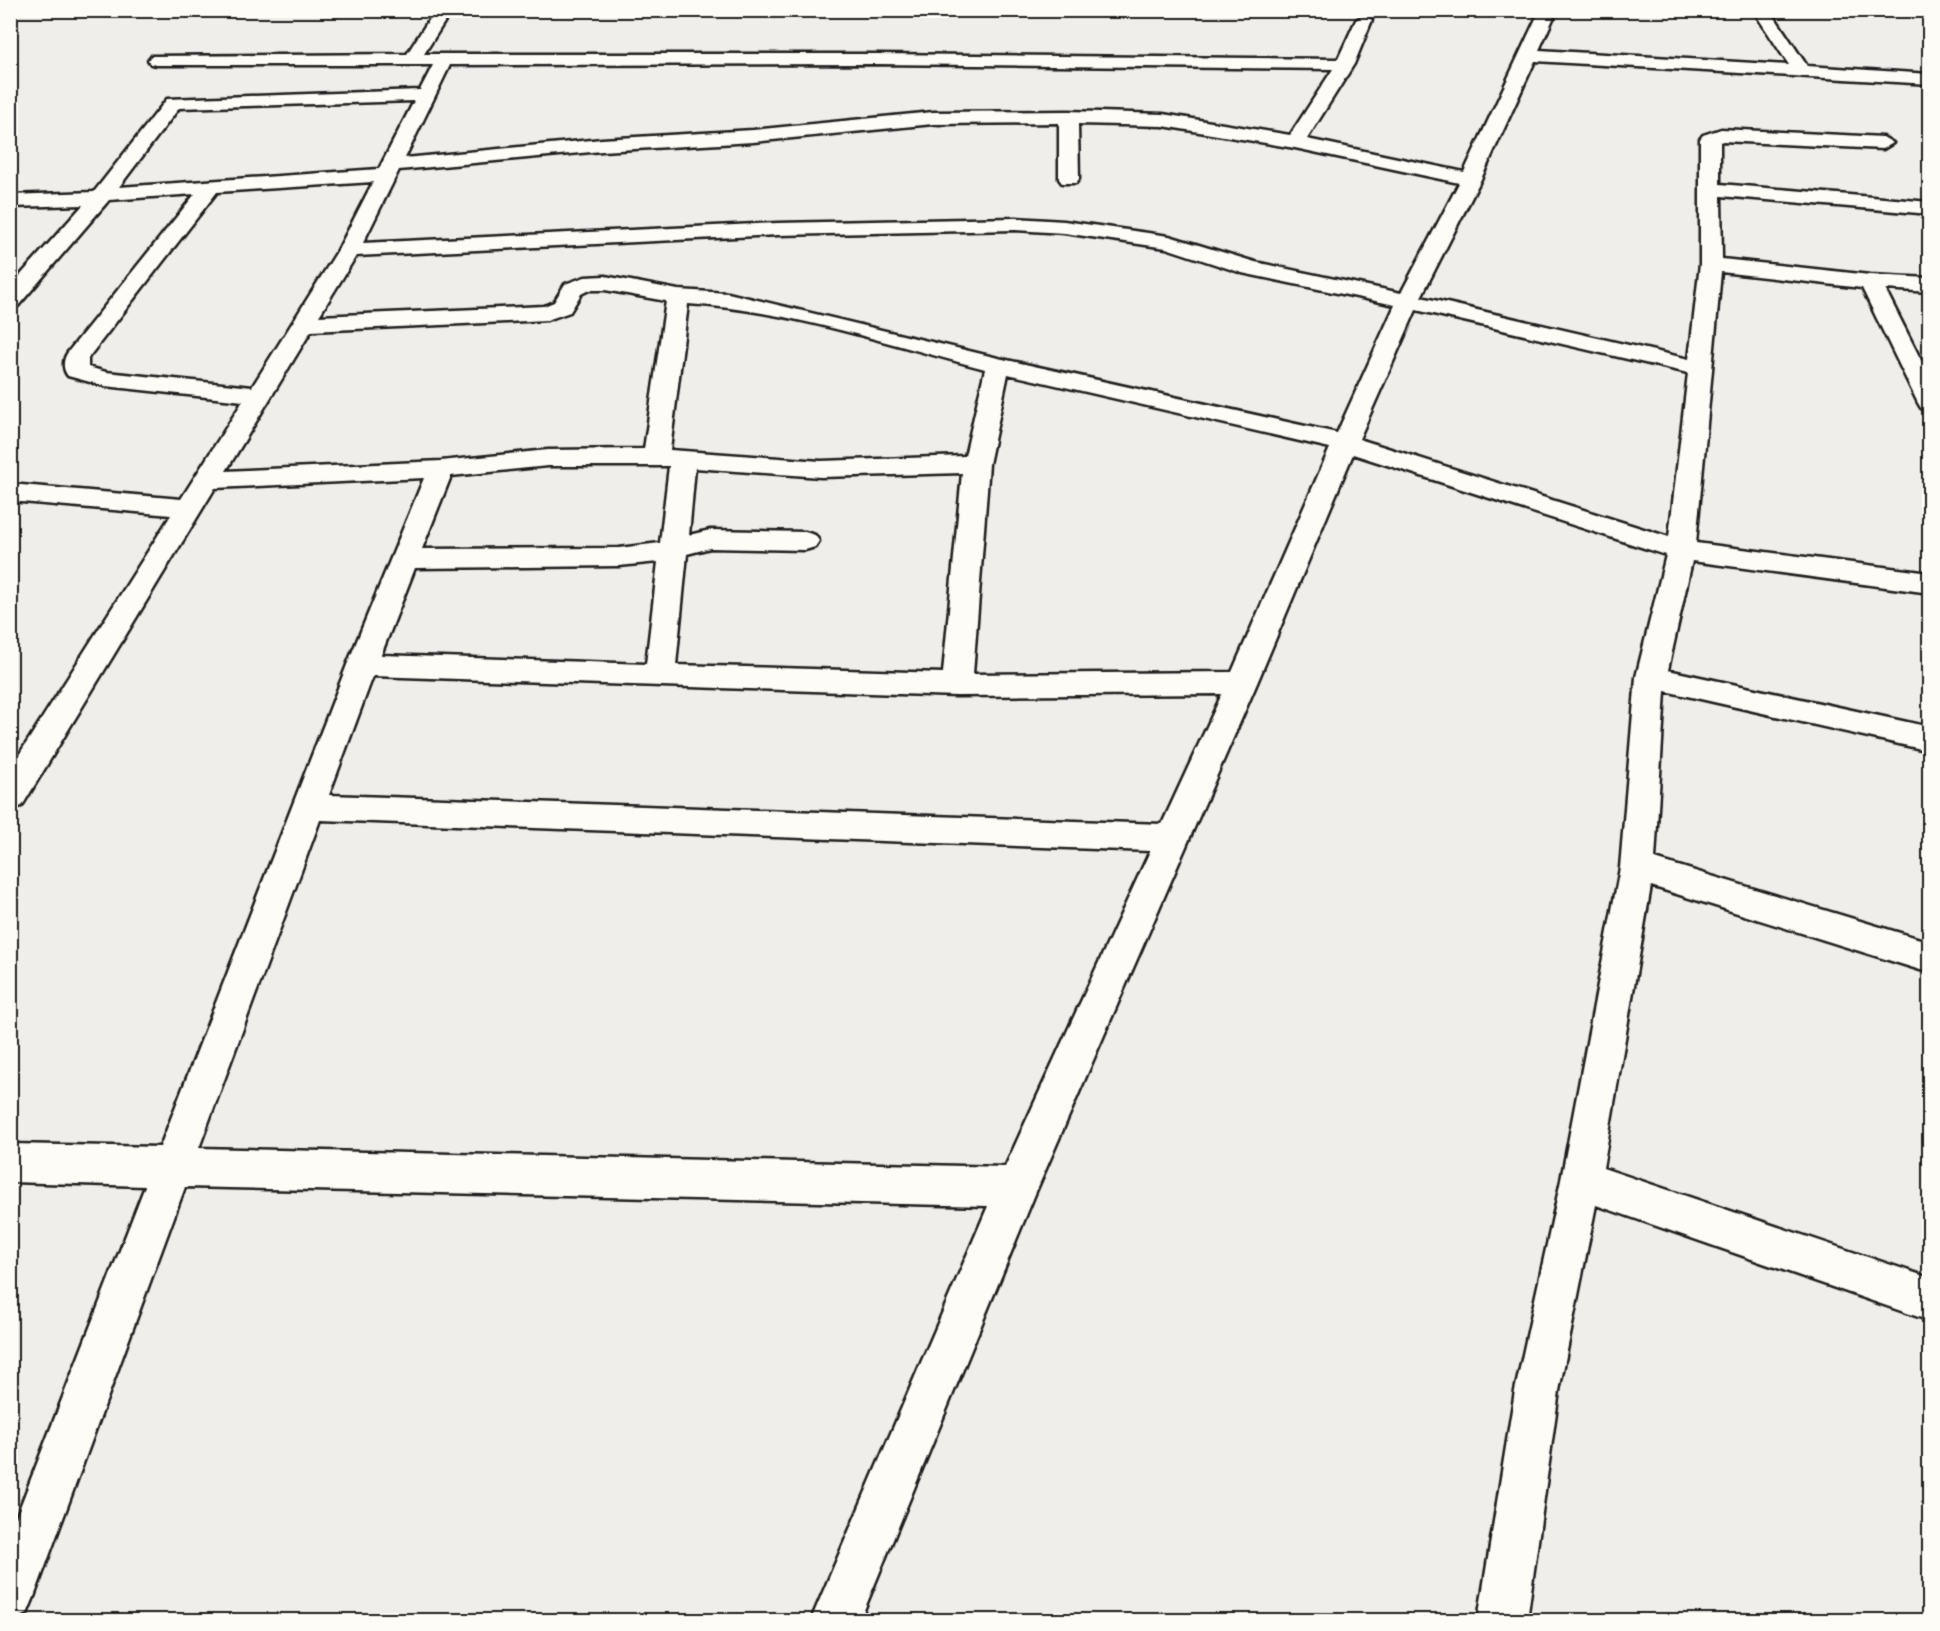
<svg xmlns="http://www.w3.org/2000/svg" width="1940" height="1631" font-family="'Patrick Hand',sans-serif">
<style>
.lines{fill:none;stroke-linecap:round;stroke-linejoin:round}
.minor-casing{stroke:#1c1c1c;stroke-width:5}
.minor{fill:#fdfcf7;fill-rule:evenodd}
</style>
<rect width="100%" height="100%" fill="#f0eeea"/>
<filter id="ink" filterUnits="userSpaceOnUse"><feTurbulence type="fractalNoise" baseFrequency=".0167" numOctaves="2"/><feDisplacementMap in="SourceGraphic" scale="12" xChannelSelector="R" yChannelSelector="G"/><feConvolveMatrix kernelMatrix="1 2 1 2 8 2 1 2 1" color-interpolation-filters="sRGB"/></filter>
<g filter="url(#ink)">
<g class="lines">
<defs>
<path id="minor" d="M 435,10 L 452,10 L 424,54 L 877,54 L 1338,59 L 1356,20 L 1364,15 L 1372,20 L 1354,64 L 1307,139 L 1464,172 L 1540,10 L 1557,10 L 1539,50 L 1789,65 L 1753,10 L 1770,10 L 1807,66 L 1930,74 L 1930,84 L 1535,61 L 1481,179 L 1421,297 L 1689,359 L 1700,264 L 1700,139 L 1703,135 L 1721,129 L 1883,137 L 1893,143 L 1883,149 L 1723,141 L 1720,142 L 1720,184 L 1930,202 L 1930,214 L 1721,196 L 1722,259 L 1870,275 L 1930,278 L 1930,292 L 1885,289 L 1930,378 L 1930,410 L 1921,408 L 1918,403 L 1862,288 L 1721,272 L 1696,543 L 1930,573 L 1930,593 L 1692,561 L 1668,670 L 1930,727 L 1930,751 L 1665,691 L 1655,859 L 1930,942 L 1930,973 L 1651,886 L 1603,1168 L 1930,1278 L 1930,1321 L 1596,1205 L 1559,1391 L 1527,1620 L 1478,1620 L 1515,1391 L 1561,1180 L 1620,868 L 1636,677 L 1666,555 L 1353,454 L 1257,683 L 1035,1194 L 860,1620 L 811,1620 L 988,1206 L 185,1187 L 34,1597 L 27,1614 L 10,1620 L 10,1533 L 145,1186 L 10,1182 L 10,1144 L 160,1147 L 347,665 L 424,478 L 215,488 L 22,806 L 10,810 L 10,769 L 171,515 L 10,501 L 10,484 L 181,499 L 243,401 L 105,386 L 68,376 C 62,369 63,359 68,352 L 195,194 L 109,200 L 18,306 L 10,308 L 10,287 L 83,205 L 10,207 L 10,195 L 94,192 L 167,99 L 420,90 L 433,65 L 157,65 L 151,64 L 148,60 L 151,56 L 407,54 ZM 877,64 L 1333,69 L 1290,135 L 1163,114 L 1068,111 L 933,112 L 753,130 L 602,139 L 405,158 L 450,65 ZM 414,101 L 379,169 L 119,187 L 179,108 ZM 1059,123 L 1059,179 L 1062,183 L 1076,183 L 1079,179 L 1078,124 L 1163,126 L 1295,148 L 1459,183 L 1401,293 L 1255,262 L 1169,236 L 1064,221 L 1015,218 L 778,223 L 363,243 L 399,170 L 602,151 L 753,142 L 933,124 ZM 373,182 L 338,250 L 252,387 L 106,372 L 88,367 L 88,358 L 217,192 ZM 1015,230 L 1064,233 L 1166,248 L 1242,273 L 1395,305 L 1337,433 L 998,358 L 728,293 L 678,290 L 605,276 L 585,277 L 565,284 L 554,302 L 544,306 L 319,316 L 356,256 L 778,235 ZM 589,290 L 605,290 L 666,301 L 644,449 L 548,450 L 441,461 L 226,471 L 311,331 L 547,320 L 570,312 L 581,294 ZM 688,304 C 789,310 888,344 985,369 L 965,456 L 821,461 L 670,450 ZM 1416,310 L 1688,373 L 1669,537 L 1359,439 ZM 1008,374 L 1330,448 L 1232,672 L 973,674 L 989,464 ZM 548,466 L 669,466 L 660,543 L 619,548 L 422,549 L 451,476 ZM 695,468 L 821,477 L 962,473 L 943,673 L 676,665 L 687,554 L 710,548 L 805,550 L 815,547 L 819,541 L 815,535 L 805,532 L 710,530 L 689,535 ZM 658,562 L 646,664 L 381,655 L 415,568 L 619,566 ZM 373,676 L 957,696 L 1222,694 L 1162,824 L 329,795 ZM 320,820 L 1150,851 L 1005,1167 L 199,1148 Z"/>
</defs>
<!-- minor casing -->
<use href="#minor" class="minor-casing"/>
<!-- minor -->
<use href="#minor" class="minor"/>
</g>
</g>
<!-- margin -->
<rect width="1940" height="1631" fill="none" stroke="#fdfcf7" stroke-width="36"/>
<rect x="18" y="18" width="1904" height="1595" fill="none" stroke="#1c1c1c" stroke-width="2" filter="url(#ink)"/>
</svg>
